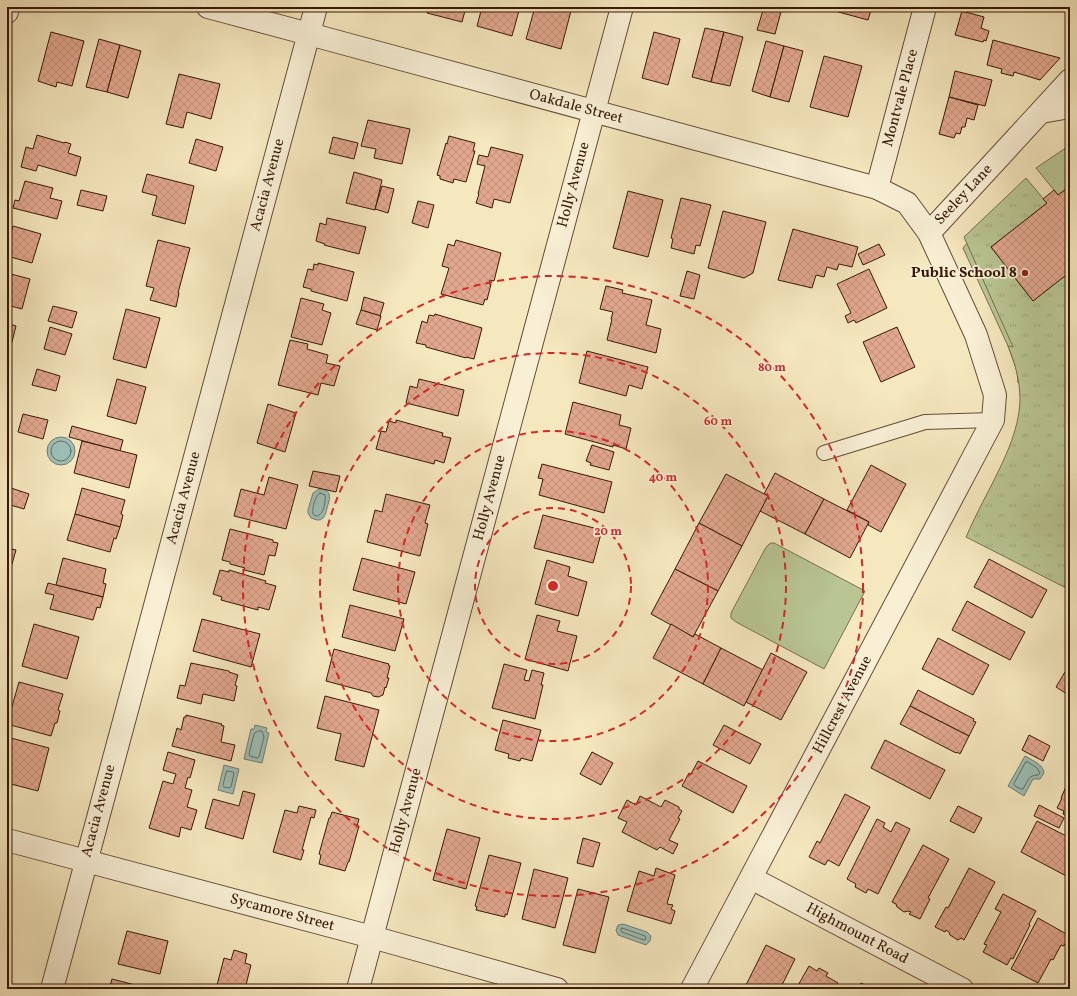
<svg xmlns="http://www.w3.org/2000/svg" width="1077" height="996" font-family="Vollkorn,serif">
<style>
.grass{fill:#b9c694;stroke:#78704e}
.park{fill:url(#park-tufts);stroke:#78704e}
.water{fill:#9dbfb7;stroke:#747d71}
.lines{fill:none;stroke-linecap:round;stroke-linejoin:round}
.shore{stroke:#6a6c5f;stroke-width:1}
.building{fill:url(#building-cross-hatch);stroke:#371907}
.service-casing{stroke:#664c35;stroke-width:16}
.minor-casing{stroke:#664c35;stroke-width:24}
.service{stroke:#f8efd5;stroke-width:14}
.minor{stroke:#f8efd5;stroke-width:22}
.ring{fill:none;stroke:#d62828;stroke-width:2;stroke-dasharray:7 5}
.poi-dot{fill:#8f2418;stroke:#f8efd5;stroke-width:1.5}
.labels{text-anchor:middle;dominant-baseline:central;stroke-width:3.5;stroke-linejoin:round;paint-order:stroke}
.street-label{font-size:15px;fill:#371907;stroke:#f8efd5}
.poi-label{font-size:15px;font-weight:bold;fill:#371907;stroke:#f8efd5;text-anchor:end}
.centre{fill:#d62828;stroke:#f8efd5;stroke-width:2}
.ring-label{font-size:12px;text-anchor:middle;font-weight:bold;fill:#d62828;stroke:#f8efd5;stroke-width:3.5;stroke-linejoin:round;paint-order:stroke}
</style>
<defs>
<pattern id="park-tufts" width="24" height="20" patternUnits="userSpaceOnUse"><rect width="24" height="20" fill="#b9c694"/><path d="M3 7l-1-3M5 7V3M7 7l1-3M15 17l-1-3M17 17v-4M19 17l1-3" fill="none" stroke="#a0aa7e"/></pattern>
<pattern id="building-cross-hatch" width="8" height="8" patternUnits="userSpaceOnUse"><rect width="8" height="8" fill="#e2a88f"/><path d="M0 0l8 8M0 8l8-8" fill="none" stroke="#c2907a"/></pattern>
</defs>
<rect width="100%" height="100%" fill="#f5e7be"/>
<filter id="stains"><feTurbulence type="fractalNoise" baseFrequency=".005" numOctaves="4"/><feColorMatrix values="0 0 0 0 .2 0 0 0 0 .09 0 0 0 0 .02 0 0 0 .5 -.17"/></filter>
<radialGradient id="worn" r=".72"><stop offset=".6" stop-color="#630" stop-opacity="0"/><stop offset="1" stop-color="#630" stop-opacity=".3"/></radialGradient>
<!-- grass -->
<g class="grass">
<polygon points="1070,145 1070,186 1058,195 1036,168"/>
<polygon points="967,243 994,304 1070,364 1018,383 1017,371 1008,346 963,248"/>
<polygon points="771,543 774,543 865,591 824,669 736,622 731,618 731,613 765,549 768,545"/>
</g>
<!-- park -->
<path class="park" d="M 1026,178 L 1047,203 L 991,247 L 1033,301 L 1070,272 L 1070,590 L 966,537 C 973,521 981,505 989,490 C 1003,462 1019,432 1020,400 C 1020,381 1015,363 1008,346 L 1013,347 L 964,237 Z"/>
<!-- water -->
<g class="water">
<circle cx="61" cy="451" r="14"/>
<path d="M 319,489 C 333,489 330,499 327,508 C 326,511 326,515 323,518 C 321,520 320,520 317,520 L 311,518 L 308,513 L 308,510 L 313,493 Z"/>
<polygon points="255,725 267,728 266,732 269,733 262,763 244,759 251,729 254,729"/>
<path d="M 1025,756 C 1033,761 1043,764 1044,773 L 1040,779 L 1033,779 L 1024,796 L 1008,786 Z"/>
<polygon points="224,765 239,769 233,794 218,790"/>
<polygon points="623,924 647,932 651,936 650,941 646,945 618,935 616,930 618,925"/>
</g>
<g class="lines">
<!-- shore -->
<g class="shore">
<circle cx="61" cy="451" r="10"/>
<path d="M 320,493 L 325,495 C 326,499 324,513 319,515 C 318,516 317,516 316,516 L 313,514 C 312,508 315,496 320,493 Z"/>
<polygon points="258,731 262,731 264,737 259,757 257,758 250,756 249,754 254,734"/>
<path d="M 1026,762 L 1028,762 L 1037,768 L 1040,773 L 1038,775 C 1028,775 1028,781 1023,789 L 1021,789 L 1015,786 L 1014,784 Z"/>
<polygon points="227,771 233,772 234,773 231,787 229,788 224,787 223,786"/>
<polygon points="622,928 645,936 646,939 644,940 622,932 621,930"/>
</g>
</g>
<!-- building -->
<g class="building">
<polygon points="429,7 466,7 462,22 427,13"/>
<polygon points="482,7 520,7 512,36 477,26"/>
<polygon points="535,7 572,7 561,49 526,39"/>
<polygon points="764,7 776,7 782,8 775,34 757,30"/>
<polygon points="820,7 872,7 868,20"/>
<polygon points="962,11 984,17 981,28 989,31 986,41 984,40 983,42 955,35"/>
<polygon points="705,28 724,32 711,82 692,77"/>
<polygon points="51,32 84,41 72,86 57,82 56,87 38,81"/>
<polygon points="654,32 680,39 668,85 642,78"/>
<polygon points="724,32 743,37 730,86 711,82"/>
<polygon points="99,39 120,45 107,92 86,87"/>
<polygon points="993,40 1060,58 1040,80 1014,72 1013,76 1001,73 1002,69 987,65"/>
<polygon points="766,41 784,46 770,97 752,91"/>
<polygon points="120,45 141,51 128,98 107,92"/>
<polygon points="784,46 803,51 789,102 770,97"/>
<polygon points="824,56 862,66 848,117 810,107"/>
<polygon points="955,71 992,80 985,106 949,97"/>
<polygon points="179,74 220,84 211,119 187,112 183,128 166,124"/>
<polygon points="949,97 978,105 974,120 967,118 965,127 962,127 960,134 956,133 954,138 939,134"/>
<polygon points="368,120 410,129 402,164 374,158 376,149 361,146"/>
<polygon points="37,135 64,143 65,142 71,144 68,153 81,157 76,176 38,165 36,171 21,167 26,147 33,149"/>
<polygon points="449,136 475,143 473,151 475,151 466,182 454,179 453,183 440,179 440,176 437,175 446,143 447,144"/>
<polygon points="333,137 358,143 354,159 329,153"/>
<polygon points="196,139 223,147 216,171 189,163"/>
<polygon points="491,147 523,155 510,203 494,199 492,208 476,203 479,194 478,194 485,166 477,164 479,155 488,157"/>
<polygon points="354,172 382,180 375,210 346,203"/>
<polygon points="147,174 194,186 185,224 152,215 157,196 142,192"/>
<polygon points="25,181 53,188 50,198 62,201 57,219 13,208 15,200 19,201"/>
<polygon points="382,186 394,189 388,213 375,209"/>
<polygon points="1070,186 1070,272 1033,301 991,247 1047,203 1043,199 1054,190 1058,195"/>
<polygon points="81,190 107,196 103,211 77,205"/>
<polygon points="628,191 663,200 648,257 613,248"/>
<polygon points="681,198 711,205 700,246 696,245 694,254 671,248 673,239 671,238"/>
<polygon points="418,201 434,205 428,228 412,223"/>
<polygon points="723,211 766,222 753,273 744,278 708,268"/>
<polygon points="327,218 366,227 359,254 324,245 325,244 316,241 320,223 326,225"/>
<polygon points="13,226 41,234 32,263 7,256 7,239 9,239"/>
<polygon points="793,229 858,247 852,267 839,264 837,270 827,267 824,277 816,275 812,288 778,280"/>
<polygon points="158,240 190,248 178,293 179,293 176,307 150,300 154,288 146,286"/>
<polygon points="456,240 501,253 494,281 490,280 489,284 491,284 487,300 485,299 483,305 441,294 449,268 442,266 448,244 454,246"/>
<polygon points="879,244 885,255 863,265 858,254"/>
<polygon points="318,263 354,272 347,301 311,291 311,289 303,287 308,269 313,270 314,264 318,265"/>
<polygon points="869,269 887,308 856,323 854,320 848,323 845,316 851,313 837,284"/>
<polygon points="687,271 700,275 694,299 680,296"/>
<polygon points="7,273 30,279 22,309 7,305"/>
<polygon points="606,286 623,290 622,293 652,300 646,325 661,329 656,353 607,340 612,319 611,319 613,312 600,309"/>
<polygon points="364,297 384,303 380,316 361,310"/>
<polygon points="301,298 324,304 322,310 331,313 322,345 291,337"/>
<polygon points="53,306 77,312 72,328 48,321"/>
<polygon points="126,309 160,318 146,368 113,359"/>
<polygon points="361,310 381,316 377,330 356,324"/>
<polygon points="435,314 482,328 474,359 466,357 466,358 426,347 426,345 416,343 422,321 427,323 429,315 434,316"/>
<polygon points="7,323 16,326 9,354 7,353"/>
<polygon points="50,327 72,334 65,355 44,349"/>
<polygon points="897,327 915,367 881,382 863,342"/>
<polygon points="290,340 308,344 307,349 328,355 326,363 340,366 334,386 321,383 318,395 278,385"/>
<polygon points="587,351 648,367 642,389 629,385 626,396 579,383"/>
<polygon points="37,369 60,376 56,391 32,385"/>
<polygon points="117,379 146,387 136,424 107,416"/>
<polygon points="419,379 464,390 458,416 406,403 410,386 417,388"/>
<polygon points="573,402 621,415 619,425 631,428 626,449 613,445 613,447 565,434"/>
<polygon points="268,404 296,413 285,452 257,443"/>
<polygon points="23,414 48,420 43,439 18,432"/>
<polygon points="396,420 443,433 442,436 451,438 444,463 435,460 434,464 376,449 381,431 386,432 389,421 396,423"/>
<polygon points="72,426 123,440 120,451 69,437"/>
<polygon points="82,441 137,455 129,488 74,473"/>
<polygon points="592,445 614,452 609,470 590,465 591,463 586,461"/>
<polygon points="542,464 612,482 604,513 539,495 543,479 538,478"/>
<polygon points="871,465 906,484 881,532 868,525 869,522 847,510"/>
<polygon points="313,471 340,476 336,492 309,486"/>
<polygon points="775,473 824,499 805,534 760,511 768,496 764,494"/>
<polygon points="726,474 768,496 742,546 699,523"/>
<polygon points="269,477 298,485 286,529 234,516 241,489 264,495"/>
<polygon points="8,487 29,494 24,509 7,504 7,491"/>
<polygon points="82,488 125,500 121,514 123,515 120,527 75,514"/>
<polygon points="386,494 430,505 425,523 428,524 420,556 367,542 375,510 382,512"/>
<polygon points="824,499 869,522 850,558 805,534"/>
<polygon points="75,514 120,527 116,539 114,538 110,552 67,540"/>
<polygon points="543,515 602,530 593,563 534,548"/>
<polygon points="699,523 742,546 718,591 675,569"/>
<polygon points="230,529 273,540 273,542 278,543 275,556 269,555 264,575 244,570 245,568 230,564 230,562 222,560"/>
<polygon points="7,548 16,550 10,571 7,570"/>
<polygon points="63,558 106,569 103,583 106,584 103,597 56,585"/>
<polygon points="362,558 415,572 406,604 353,590"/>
<polygon points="989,559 1047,590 1032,618 974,587"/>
<polygon points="547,560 570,567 568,576 587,582 578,616 535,604"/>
<polygon points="675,569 718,591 693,637 651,614"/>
<polygon points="220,570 229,572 229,570 266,581 265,583 276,586 269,610 258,607 258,610 221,600 222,597 213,594"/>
<polygon points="48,583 103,597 100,608 97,607 93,620 50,609 54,595 45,593"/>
<polygon points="967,601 1025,632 1010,660 952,630"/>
<polygon points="350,605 404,619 395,651 342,637"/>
<polygon points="537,615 560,621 557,631 577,636 568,671 525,659"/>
<polygon points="202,619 260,634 251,667 193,651"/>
<polygon points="34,624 79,637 67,679 22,666"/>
<polygon points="671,624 693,637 695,634 721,648 703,684 653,658"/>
<polygon points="938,638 989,665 973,695 922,669"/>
<polygon points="721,648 763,670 744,706 703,684"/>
<polygon points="334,649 389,664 388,665 390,666 387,678 389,678 386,688 385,687 383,695 378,697 373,696 371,693 326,681"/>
<polygon points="771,653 807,672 781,720 746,702"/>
<polygon points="191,663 229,671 229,672 238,675 235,685 237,686 234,701 203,694 201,704 177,698 180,685 185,686"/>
<polygon points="504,664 527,670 524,680 529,681 532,670 544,673 541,685 543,685 535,719 492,708"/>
<polygon points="1065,672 1070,675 1070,696 1056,687"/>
<polygon points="19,682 63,694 58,710 60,711 57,723 55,723 51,736 7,724"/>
<polygon points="918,690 974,719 973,721 976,722 969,736 910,706"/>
<polygon points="325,696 379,710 364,767 335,760 341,734 317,728"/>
<polygon points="910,706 969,736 960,754 957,752 956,753 900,724"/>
<polygon points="186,715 222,724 221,725 224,726 221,742 235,745 231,761 172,746 177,728 181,730 184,717 186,717"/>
<polygon points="503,720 541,730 532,761 521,758 520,761 508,758 509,754 495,750"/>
<polygon points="724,725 761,744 750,764 713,745"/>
<polygon points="1029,735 1050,746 1043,761 1022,750"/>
<polygon points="7,737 49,748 38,791 7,783"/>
<polygon points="885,740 945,770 930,799 871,768"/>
<polygon points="168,752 195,760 190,778 188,777 185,788 192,790 187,807 197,810 191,830 181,827 179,837 149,828 163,781 173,784 176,774 163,770"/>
<polygon points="592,752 613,763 601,785 580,774"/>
<polygon points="698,761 747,786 733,813 682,786 689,773 691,774"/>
<polygon points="1068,782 1070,783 1070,821 1065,818 1066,816 1063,814 1064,811 1057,808 1062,798 1061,798"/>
<polygon points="243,791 255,794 243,839 205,828 213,799 239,806"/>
<polygon points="845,794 870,807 839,866 828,860 825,865 809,857 817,841 820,843"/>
<polygon points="640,796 661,807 665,800 679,807 679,809 682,811 678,818 680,819 669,840 678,844 673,854 660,847 657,850 622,832 627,822 618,818 627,800 636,805"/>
<polygon points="1039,805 1064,818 1059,828 1034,816"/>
<polygon points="299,806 316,810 314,818 311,817 302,850 304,850 301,860 273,852 285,810 297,813"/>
<polygon points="958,806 982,818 974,833 950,821"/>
<polygon points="332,812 359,819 357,826 359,826 349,862 348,862 345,871 319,864 321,855 319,854 329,818 330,818"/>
<polygon points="877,819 885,823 883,827 891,832 896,822 910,829 878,894 868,889 866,893 855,887 856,884 847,879"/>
<polygon points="1037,821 1070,838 1070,878 1021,852"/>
<polygon points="447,829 480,838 466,889 433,880"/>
<polygon points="583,838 600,843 593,867 577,863"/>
<polygon points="923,845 949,859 928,898 930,899 920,919 909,914 911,912 908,911 904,912 897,907 896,904 892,902"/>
<polygon points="489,855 521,863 507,915 505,914 505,917 476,910 477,907 475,906"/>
<polygon points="656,868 675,875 667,904 673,905 671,909 675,911 671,924 627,911 639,871 654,876"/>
<polygon points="969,868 995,882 964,940 961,938 958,940 950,935 949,932 946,930 945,932 935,927 946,907 948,908"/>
<polygon points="534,869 568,878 555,928 522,919"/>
<polygon points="578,889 609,897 595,953 563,945"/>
<polygon points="1003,894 1036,911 1029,924 1030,925 1013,959 1011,958 1007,965 983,952 987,945 984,944 1001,912 995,909"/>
<polygon points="1038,918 1070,936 1064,946 1061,945 1053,960 1051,959 1038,983 1011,969"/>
<polygon points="127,931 168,941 160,974 118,964"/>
<polygon points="766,945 795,959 780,989 749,989 745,987"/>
<polygon points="234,950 247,954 245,963 251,965 245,989 216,989 224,958 231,960"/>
<polygon points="809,966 817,971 819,968 828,973 826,976 838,983 834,989 796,989"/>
<polygon points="112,979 151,989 109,989"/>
<polygon points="861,983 873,989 858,989"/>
</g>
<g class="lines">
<defs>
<polyline id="service" points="824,453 925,422 993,420"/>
<g id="minor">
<polyline points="208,7 309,34 877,188 907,203 929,233 976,335 995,395 993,420 692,989"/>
<polyline points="7,12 8,7"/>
<polyline points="1041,112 1070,107"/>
<polyline points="877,188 925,7"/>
<polyline points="929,233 1070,80"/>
<polyline points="7,840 372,937 557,989"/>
<polyline points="751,878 962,989"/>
<polyline points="52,989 316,7"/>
<polyline points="358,989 622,7"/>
</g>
</defs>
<!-- service casing -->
<use href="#service" class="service-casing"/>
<!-- minor casing -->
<use href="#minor" class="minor-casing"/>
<!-- service -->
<use href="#service" class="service"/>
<!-- minor -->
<use href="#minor" class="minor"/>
</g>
<!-- distance rings -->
<g class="ring">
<circle cx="553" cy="586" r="78"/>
<circle cx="553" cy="586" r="155"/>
<circle cx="553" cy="586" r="233"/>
<circle cx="553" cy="586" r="310"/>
</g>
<!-- markers -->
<circle class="poi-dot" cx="1025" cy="273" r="4"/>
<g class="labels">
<!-- street labels -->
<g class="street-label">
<text transform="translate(901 98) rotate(-75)">Montvale Place</text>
<text transform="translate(576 107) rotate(15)">Oakdale Street</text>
<text transform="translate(268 185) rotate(-75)">Acacia Avenue</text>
<text transform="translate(574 185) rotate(-75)">Holly Avenue</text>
<text transform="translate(964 195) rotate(-47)">Seeley Lane</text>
<text transform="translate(184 498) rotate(-75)">Acacia Avenue</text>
<text transform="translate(490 498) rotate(-75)">Holly Avenue</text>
<text transform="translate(843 705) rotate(-62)">Hillcrest Avenue</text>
<text transform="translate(99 811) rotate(-75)">Acacia Avenue</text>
<text transform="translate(406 811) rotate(-75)">Holly Avenue</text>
<text transform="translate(282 913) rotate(15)">Sycamore Street</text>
<text transform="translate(857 934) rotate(28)">Highmount Road</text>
</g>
<!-- poi labels -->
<g class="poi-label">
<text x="1017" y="273">Public School 8</text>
</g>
</g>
<circle cx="553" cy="586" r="6" class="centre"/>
<g class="ring-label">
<text x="772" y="371">80 m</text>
<text x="718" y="425">60 m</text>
<text x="663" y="481">40 m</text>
<text x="608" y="535">20 m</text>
</g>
<!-- margin -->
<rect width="1077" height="996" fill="none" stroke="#f5e7be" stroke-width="24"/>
<rect x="8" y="8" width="1061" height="980" fill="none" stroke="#371907" stroke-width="2"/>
<rect x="12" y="12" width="1053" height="972" fill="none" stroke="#371907"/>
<rect width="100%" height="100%" filter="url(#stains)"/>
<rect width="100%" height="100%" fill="url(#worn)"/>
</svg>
